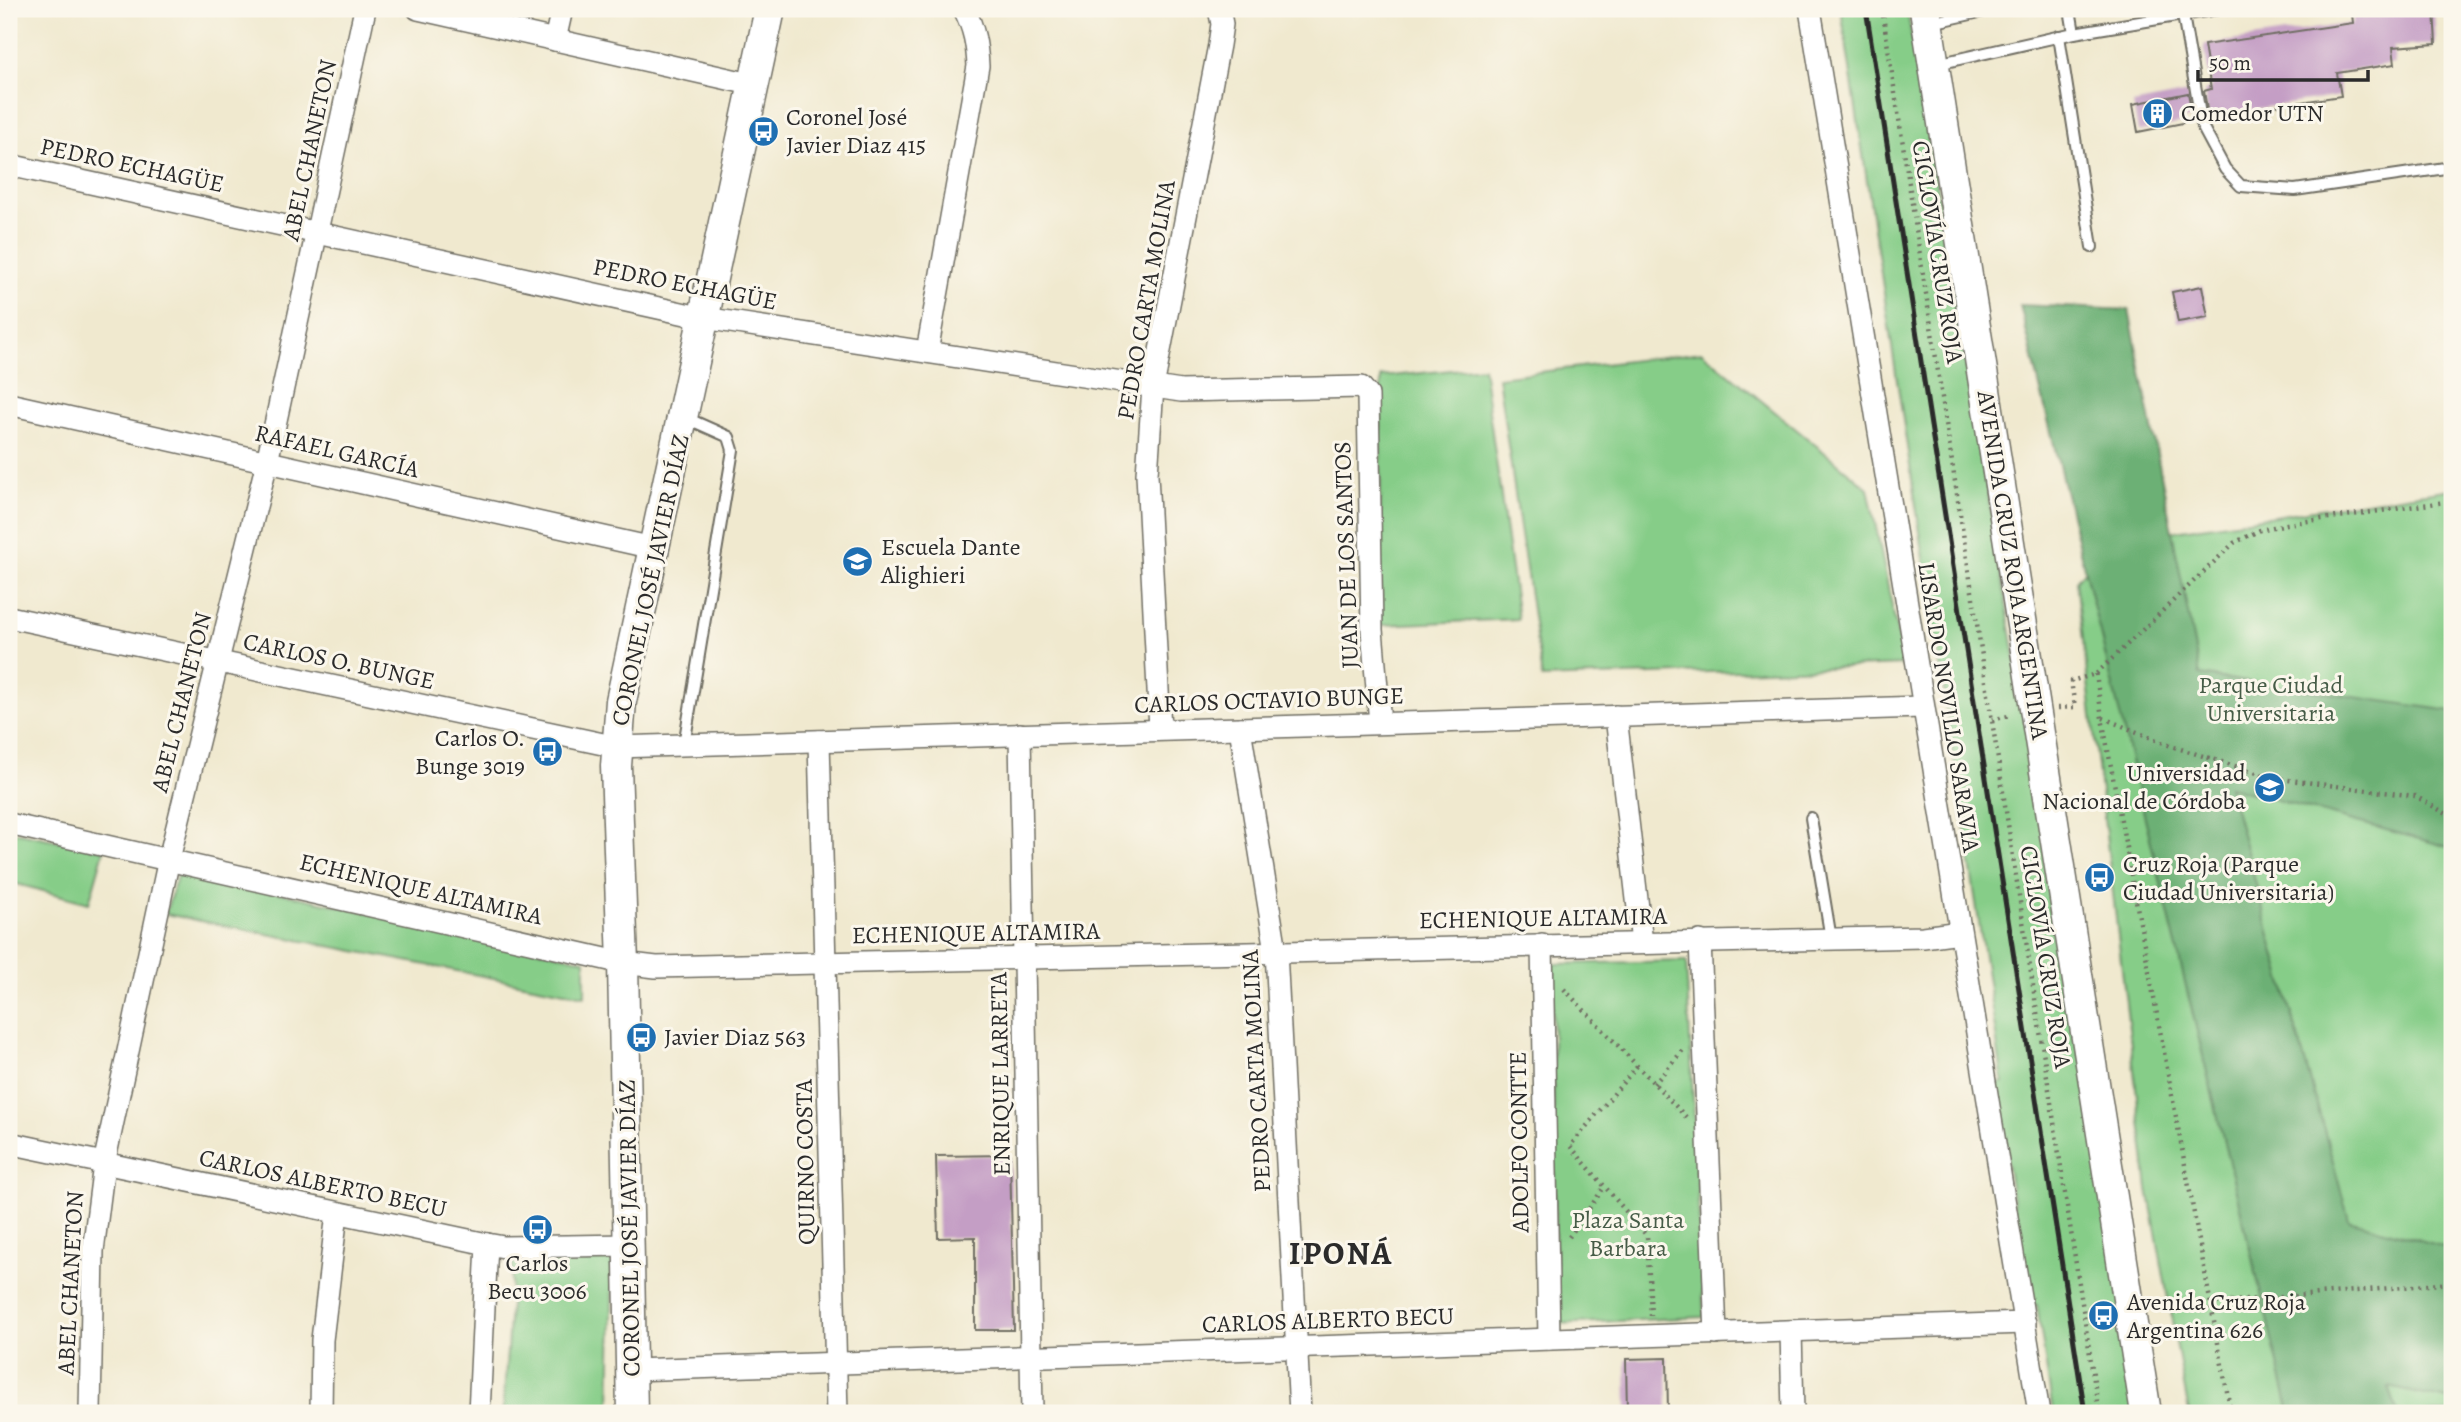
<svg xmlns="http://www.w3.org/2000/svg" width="2461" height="1422" font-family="Alegreya,serif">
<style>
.green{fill:#86cd88;stroke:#587c5a;stroke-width:2}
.forest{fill:#6cb074;stroke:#4c6e50;stroke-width:2}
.building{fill:#c49ec5}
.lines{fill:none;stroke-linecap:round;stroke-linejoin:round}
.lane-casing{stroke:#706e64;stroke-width:14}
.street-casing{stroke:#706e64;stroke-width:24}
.secondary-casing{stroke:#706e64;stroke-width:33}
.path{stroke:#706e64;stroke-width:4.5;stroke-dasharray:2 5;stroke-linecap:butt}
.lane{stroke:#fff;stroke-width:10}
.street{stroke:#fff;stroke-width:21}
.secondary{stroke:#fff;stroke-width:30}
.rail{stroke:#2b2b2b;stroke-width:5}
.labels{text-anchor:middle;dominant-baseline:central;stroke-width:6;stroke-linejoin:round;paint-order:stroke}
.poi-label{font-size:24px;fill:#2b2b2b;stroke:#fbf7ec;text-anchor:start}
.street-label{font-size:24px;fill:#2b2b2b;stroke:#fbf7ec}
.park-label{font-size:24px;fill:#465c47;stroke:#fbf7ec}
.district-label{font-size:32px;font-weight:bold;letter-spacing:2px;fill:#2b2b2b;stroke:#fbf7ec}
</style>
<rect width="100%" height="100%" fill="#fbf7ec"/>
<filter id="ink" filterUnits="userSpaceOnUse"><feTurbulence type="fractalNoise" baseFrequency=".0143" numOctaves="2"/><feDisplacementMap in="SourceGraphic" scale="14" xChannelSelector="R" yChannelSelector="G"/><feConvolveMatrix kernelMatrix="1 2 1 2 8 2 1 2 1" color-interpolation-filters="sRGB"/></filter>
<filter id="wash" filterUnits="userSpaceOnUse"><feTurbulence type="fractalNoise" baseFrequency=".00686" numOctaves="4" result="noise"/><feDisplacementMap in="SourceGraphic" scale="28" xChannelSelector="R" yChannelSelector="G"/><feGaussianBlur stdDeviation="1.57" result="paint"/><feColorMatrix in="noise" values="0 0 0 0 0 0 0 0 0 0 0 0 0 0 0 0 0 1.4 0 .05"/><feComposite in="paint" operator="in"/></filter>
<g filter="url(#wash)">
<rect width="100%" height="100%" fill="#f0e9cf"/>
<!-- green -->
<g class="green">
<polygon points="1841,9 1907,9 2141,1413 2053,1413 2037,1305 2029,1305 1995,1084 2003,1082"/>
<polygon points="1702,352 1868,488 1904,665 1542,678 1498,377"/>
<polygon points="1483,367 1518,619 1380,625 1381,377"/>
<polygon points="2452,489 2452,1413 2189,1413 2148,1189 2076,581 2109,541"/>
<polygon points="9,831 104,850 89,903 9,882"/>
<polygon points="179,871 585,960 585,996 165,914"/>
<polygon points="1686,961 1704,1317 1556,1324 1552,964"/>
<polygon points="613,1257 610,1413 503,1413 513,1259"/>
</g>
<!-- forest -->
<polygon class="forest" points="2020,305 2129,310 2200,675 2452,711 2452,848 2229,787 2349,1220 2452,1249 2452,1401 2389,1387 2398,1413 2290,1413"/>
<g id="blocks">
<!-- building -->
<g class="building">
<polygon points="2362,9 2434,9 2436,44 2393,47 2395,64 2337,73 2341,96 2208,116 2204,91 2211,89 2204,45 2353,23 2352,14 2360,12"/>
<polygon points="2188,93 2193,118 2183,120 2183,123 2138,132 2133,104"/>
<polygon points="2202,286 2208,317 2178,322 2172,292"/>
<polygon points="1010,1155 1014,1330 975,1330 975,1237 938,1238 936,1156"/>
<polygon points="1667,1358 1668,1413 1627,1413 1626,1359"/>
</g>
</g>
</g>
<g filter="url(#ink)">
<use href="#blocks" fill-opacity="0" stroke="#706e64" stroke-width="2"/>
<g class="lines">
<defs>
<g id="lane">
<polyline points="2182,9 2202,126 2225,169 2241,186 2295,190 2452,167"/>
<polyline points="1931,23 1993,9"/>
<polyline points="2074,33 2218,9"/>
<polyline points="2059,36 2092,247"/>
<polyline points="1937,64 2074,33 2070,9"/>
<polyline points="684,745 733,450 729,437 684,417"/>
<polyline points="1811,818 1831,939"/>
</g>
<g id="street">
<polyline points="418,9 755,85"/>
<polyline points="1810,9 2039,1413"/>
<polyline points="555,40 562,9"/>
<polyline points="9,165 704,318 1181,391 1361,387 1368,395 1372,630 1380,723"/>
<path d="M 927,352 L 978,66 C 977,45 974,28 964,9"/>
<polyline points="9,404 653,548"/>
<polyline points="9,617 617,747 1922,707"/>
<polyline points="1616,716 1642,943"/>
<polyline points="1240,728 1276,951 1300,1413"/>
<polyline points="1160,729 1147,474 1153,387 1219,45 1222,24 1219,9"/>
<polyline points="1020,734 1032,1413"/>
<polyline points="819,741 837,1413"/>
<path d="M 9,824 L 623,963 L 656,967 C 1078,956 1500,946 1923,937 L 1960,932"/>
<polyline points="1700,941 1716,1334"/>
<polyline points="1542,944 1549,1339"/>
<polyline points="9,1143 487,1244 504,1247 629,1245"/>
<polyline points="1791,1331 1793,1413"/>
<polyline points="632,1370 2025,1323"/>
<polyline points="90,1413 93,1251 104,1164 169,859 267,462 365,9"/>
<polyline points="321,1413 322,1340 337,1213"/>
<polyline points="479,1413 487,1244"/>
</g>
<g id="secondary">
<polyline points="1925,9 2146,1413"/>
<polyline points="632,1413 623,963 616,766 621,701 770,9"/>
</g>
</defs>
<!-- lane casing -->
<use href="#lane" class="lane-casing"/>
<!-- street casing -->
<use href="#street" class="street-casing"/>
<!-- secondary casing -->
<use href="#secondary" class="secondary-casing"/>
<!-- path -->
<g class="path">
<polyline points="1882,9 2099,1413"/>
<polyline points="2096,674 2102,718 2231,1413"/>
<polyline points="2058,708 2075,707 2071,681 2096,674 2234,543 2260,530 2287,524 2452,501"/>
<polyline points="2103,718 2171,746 2273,778 2415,796 2452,817"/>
<polyline points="1992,720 2012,715"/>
<polyline points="1564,989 1686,1117"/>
<polyline points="1637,1066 1570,1146 1647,1236 1651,1316"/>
<polyline points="1654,1084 1684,1049"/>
<polyline points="1569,1237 1605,1186"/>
<polyline points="2210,1303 2452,1283"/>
</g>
<!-- lane -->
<use href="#lane" class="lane"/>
<!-- street -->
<use href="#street" class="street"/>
<!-- secondary -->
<use href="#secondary" class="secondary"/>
<!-- rail -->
<polyline class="rail" points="1866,9 2085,1413"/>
</g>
</g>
<!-- icons -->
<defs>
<symbol id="building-disc" viewBox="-11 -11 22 22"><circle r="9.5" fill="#1f6fb2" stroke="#fbf7ec"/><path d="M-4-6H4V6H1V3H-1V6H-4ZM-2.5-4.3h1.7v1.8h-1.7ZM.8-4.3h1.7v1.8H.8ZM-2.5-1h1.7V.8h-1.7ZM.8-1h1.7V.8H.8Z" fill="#fff"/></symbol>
<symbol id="bus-disc" viewBox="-11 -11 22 22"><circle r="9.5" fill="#1f6fb2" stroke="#fbf7ec"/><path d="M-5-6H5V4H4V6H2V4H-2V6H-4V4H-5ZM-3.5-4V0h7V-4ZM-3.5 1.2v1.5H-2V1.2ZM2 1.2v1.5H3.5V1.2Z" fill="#fff"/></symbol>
<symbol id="school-disc" viewBox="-11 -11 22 22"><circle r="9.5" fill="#1f6fb2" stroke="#fbf7ec"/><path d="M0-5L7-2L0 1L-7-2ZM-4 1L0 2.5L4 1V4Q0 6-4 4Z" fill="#fff"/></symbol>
<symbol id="university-disc" viewBox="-11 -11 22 22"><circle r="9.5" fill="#1f6fb2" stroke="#fbf7ec"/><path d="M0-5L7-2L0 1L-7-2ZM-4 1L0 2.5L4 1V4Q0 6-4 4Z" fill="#fff"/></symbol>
</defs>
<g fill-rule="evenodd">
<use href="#building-disc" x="2140" y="96" width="35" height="35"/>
<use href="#bus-disc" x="746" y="114" width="35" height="35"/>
<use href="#school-disc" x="840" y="544" width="35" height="35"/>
<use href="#bus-disc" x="530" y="734" width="35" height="35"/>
<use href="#university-disc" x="2252" y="770" width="35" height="35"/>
<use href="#bus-disc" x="2082" y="860" width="35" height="35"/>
<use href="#bus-disc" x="624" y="1020" width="35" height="35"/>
<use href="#bus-disc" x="520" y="1212" width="35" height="35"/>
<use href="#bus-disc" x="2086" y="1298" width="35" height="35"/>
</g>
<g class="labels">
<!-- poi labels -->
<g class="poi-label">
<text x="2181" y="113">Comedor UTN</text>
<text x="786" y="117">Coronel José<tspan x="786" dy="28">Javier Diaz 415</tspan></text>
<text x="881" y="547">Escuela Dante<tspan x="881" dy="28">Alighieri</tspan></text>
<text x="525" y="738" text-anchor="end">Carlos O.<tspan x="525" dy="28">Bunge 3019</tspan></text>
<text x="2246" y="773" text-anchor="end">Universidad<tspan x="2246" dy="28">Nacional de Córdoba</tspan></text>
<text x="2123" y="864">Cruz Roja (Parque<tspan x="2123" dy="28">Ciudad Universitaria)</tspan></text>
<text x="664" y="1037">Javier Diaz 563</text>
<text x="537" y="1263" text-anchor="middle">Carlos<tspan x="537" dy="28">Becu 3006</tspan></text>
<text x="2127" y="1302">Avenida Cruz Roja<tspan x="2127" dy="28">Argentina 626</tspan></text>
</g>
<!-- street labels -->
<g class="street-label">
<text transform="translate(309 150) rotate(-78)">ABEL CHANETON</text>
<text transform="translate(132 165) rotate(12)">PEDRO ECHAGÜE</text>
<text transform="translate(1938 252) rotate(81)">CICLOVÍA CRUZ ROJA</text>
<text transform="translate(685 284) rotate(11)">PEDRO ECHAGÜE</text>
<text transform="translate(1146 300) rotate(-80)">PEDRO CARTA MOLINA</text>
<text transform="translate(337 451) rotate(13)">RAFAEL GARCÍA</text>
<text transform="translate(1346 555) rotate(-92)">JUAN DE LOS SANTOS</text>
<text transform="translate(2013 565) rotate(81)">AVENIDA CRUZ ROJA ARGENTINA</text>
<text transform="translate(650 580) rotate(-78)">CORONEL JOSÉ JAVIER DÍAZ</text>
<text transform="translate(339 661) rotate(12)">CARLOS O. BUNGE</text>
<text transform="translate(1269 700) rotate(-2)">CARLOS OCTAVIO BUNGE</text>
<text transform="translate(181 702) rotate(-76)">ABEL CHANETON</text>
<text transform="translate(1949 707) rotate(81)">LISARDO NOVILLO SARAVIA</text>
<text transform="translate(421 889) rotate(13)">ECHENIQUE ALTAMIRA</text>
<text transform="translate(1543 918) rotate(-1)">ECHENIQUE ALTAMIRA</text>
<text transform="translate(976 933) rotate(-1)">ECHENIQUE ALTAMIRA</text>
<text transform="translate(2046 957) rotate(81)">CICLOVÍA CRUZ ROJA</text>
<text transform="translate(1256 1071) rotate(-93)">PEDRO CARTA MOLINA</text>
<text transform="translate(1000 1074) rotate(-91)">ENRIQUE LARRETA</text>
<text transform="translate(1519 1142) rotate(-91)">ADOLFO CONTTE</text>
<text transform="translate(805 1162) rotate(-91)">QUIRNO COSTA</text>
<text transform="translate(323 1183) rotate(12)">CARLOS ALBERTO BECU</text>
<text transform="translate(629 1228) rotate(-91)">CORONEL JOSÉ JAVIER DÍAZ</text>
<text transform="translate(70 1283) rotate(-87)">ABEL CHANETON</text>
<text transform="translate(1328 1320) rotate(-2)">CARLOS ALBERTO BECU</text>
</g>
<!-- park labels -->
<g class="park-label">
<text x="2271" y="685">Parque Ciudad<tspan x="2271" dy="28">Universitaria</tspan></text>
<text x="1628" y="1220">Plaza Santa<tspan x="1628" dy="28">Barbara</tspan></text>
</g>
<!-- district labels -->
<g class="district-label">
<text x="1341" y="1253">IPONÁ</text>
</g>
</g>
<!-- margin -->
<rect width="2461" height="1422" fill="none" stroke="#fbf7ec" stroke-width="35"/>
<!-- scale -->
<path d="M2198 70v10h170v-10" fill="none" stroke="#2b2b2b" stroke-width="3.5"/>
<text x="2209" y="70" font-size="21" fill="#2b2b2b" stroke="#fbf7ec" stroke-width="5" paint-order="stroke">50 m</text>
</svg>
